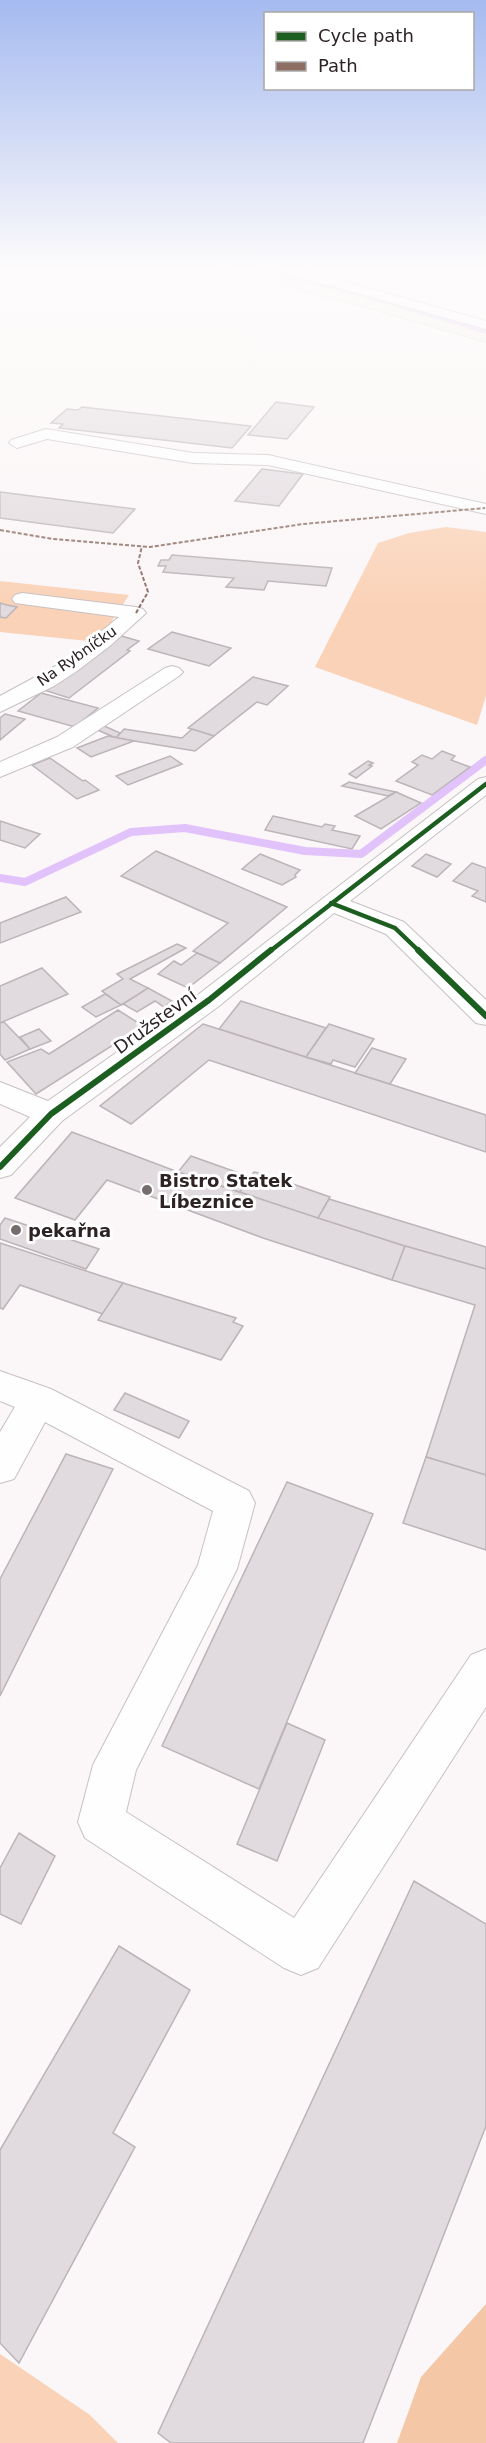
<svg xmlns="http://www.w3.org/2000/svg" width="486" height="2443" font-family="'DejaVu Sans',sans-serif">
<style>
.green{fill:#fad2b7}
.forest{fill:#f4c7a6}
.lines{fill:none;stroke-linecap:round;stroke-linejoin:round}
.stream-far1{stroke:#e2c2fb;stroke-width:4.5}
.stream{stroke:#e2c2fb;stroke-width:8}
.building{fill:#e1dade;stroke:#bbb4b8;stroke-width:1.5}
.minor-casing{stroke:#c8c0c2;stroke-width:2}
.major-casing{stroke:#d8d4d4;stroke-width:2}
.minor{fill:#fefefe;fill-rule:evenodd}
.major{fill:#f4edec;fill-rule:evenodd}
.quiet{stroke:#8d6e63;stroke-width:2;stroke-dasharray:4 2;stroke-linecap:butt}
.cycleway-far1-casing{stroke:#fff;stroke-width:8}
.cycleway-casing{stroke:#fff;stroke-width:10}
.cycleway-far1{stroke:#1b5e20;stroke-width:4.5}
.cycleway{stroke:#1b5e20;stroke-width:6}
.poi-dot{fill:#756c6e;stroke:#fff;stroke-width:2}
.labels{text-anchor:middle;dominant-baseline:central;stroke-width:6;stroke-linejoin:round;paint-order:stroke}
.far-street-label{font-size:15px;fill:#2d2224;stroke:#fff}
.street-label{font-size:18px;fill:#2d2224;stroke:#fff}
.poi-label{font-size:18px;font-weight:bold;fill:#2d2224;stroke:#fff;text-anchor:start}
</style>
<rect width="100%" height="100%" fill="#fbf6f7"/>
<!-- green -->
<g class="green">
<polygon points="238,266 286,266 486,321 486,334 322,287"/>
<polygon points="446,527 486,532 486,696 477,725 315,667 378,543 409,533"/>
<polygon points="0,581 129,595 98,642 0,632"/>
<polygon points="0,2354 90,2415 118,2443 0,2443"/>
</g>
<!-- forest -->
<polygon class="forest" points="486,2304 486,2443 397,2443 421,2377"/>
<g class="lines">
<!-- stream-far1 -->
<polyline class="stream-far1" points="255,266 355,292 486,331"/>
<!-- stream -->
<polyline class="stream" points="0,878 25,882 131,832 185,828 305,851 361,854 486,760"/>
</g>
<!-- building -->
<g class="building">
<polygon points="276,402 314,407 287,439 248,435"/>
<polygon points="82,407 251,426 232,448 59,428 63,424 51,423 67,409 78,410"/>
<polygon points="262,469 303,474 279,506 235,501"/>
<polygon points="0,492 135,509 113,533 0,518"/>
<polygon points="172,555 332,568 326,586 268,581 264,590 226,587 234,578 163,572 166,566 158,566 161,560 169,560"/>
<polygon points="0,603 7,605 17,607 6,618 0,617"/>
<polygon points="172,632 231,648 209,666 148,649"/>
<polygon points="118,635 139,641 127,650 130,651 69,698 44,690"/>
<polygon points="253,677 288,686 267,705 257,702 214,736 188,728"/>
<polygon points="41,693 98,708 75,727 18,711"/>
<polygon points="5,714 25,719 0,740 0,718"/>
<polygon points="102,725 120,733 116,738 93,728"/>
<polygon points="124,729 182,738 192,729 214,736 195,751 116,738"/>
<polygon points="108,736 134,741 91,757 77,748"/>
<polygon points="442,751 455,756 451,760 470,767 432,795 396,781 418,765 412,762 422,755 432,759"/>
<polygon points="170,756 182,764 128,785 116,776"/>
<polygon points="50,758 83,781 85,780 99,790 77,799 32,765"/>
<polygon points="368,761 373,763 369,765 372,766 356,778 349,774"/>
<polygon points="349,782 396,792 388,796 342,786"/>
<polygon points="396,792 421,803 381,829 355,816"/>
<polygon points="273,816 322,827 325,824 335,826 332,830 360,836 352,849 265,830"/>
<polygon points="0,821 40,834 25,848 0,840"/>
<polygon points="156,851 287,907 220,963 193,951 228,923 121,876"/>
<polygon points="260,854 300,870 295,875 296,877 282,885 242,869"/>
<polygon points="426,854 451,864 437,877 412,866"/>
<polygon points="472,863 486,868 486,902 472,896 478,891 453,881"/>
<polygon points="66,897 81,912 0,943 0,923"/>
<polygon points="177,944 186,948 130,979 148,988 133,998 121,1005 102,991 123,979 117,974"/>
<polygon points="197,953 220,963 188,988 158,974 174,961 181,965"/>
<polygon points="42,968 68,994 0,1023 0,986"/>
<polygon points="148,988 172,1001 164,1007 155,1001 137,1012 123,1004"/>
<polygon points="105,994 121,1005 96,1017 82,1007"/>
<polygon points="241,1001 244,1002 326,1028 306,1057 219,1029"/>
<polygon points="118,1010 143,1026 36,1094 7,1062 41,1049 49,1054"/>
<polygon points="4,1022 30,1049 5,1060 0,1054 0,1023"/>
<polygon points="203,1024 486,1115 486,1152 209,1060 131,1124 100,1106"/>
<polygon points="329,1024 374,1039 355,1067 333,1060 331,1064 306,1057"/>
<polygon points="39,1029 51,1041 30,1049 20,1037"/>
<polygon points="372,1048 406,1059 390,1084 355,1073"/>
<polygon points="72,1132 178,1172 405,1246 392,1280 263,1238 107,1180 75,1220 15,1198"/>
<polygon points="191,1156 250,1177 240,1192 178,1172"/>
<polygon points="254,1172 264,1174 330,1197 318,1218 240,1192"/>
<polygon points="329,1199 486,1247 486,1269 405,1246 318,1218"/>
<polygon points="5,1218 99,1249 86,1269 0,1239 0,1225"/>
<polygon points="0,1243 123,1283 103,1314 20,1285 3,1309 0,1308"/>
<polygon points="405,1246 486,1269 486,1475 426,1457 475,1305 392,1280"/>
<polygon points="123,1283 236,1318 233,1322 243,1326 221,1360 98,1320"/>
<polygon points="125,1393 189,1421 179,1438 114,1410"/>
<polygon points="66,1454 113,1469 0,1696 0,1579"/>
<polygon points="426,1457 486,1475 486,1550 403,1523"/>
<polygon points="287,1482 373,1514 259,1789 162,1746"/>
<polygon points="287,1723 325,1740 277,1861 237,1844"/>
<polygon points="19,1833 55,1856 21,1924 0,1914 0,1868"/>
<polygon points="414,1881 486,1924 486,2126 363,2443 171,2443 158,2433"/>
<polygon points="119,1946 190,1990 113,2133 135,2147 19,2363 0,2343 0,2150"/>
</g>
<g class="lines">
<defs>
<g id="minor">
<polygon points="269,266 290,266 486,321 486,329 271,269"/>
<polygon points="46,429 193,453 268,455 486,504 486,514 268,465 193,463 47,439 17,448 9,443 11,440"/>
<polygon points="22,593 136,607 143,609 146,613 111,645 77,671 54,686 0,712 0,696 63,662 119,617 15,603 12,599 15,595"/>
<polygon points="172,666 179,668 183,672 179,676 73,747 0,777 0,762 57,737 165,668"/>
<polygon points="486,777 486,795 350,901 404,922 486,1000 486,1025 476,1023 386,934 334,913 219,1006 62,1121 11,1175 0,1178 0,1147 30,1117 0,1104 0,1082 48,1101 199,994 478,779"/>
<polygon points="0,1371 51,1389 249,1491 255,1503 237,1569 136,1770 126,1812 294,1918 471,1655 486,1649 486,1707 318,1968 301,1975 284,1968 85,1838 78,1822 93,1765 198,1565 213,1511 45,1422 14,1479 0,1483 0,1432 15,1407 0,1401"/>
</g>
<polygon id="major" points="217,266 239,266 369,299 486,334 486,342 359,305 219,269"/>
</defs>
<!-- minor casing -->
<use href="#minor" class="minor-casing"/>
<!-- major casing -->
<use href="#major" class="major-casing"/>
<!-- minor -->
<use href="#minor" class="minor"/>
<!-- major -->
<use href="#major" class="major"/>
<!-- quiet -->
<g class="quiet">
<polyline points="0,530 53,539 150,547 303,524 485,508"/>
<polyline points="136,613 148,592 138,563 142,546"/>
</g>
<defs>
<g id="cycleway-far1">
<polyline points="331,903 395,928 420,952"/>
<polyline points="269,952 486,784"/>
</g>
<g id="cycleway">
<polyline points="418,950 486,1016"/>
<polyline points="0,1167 51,1114 209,1000 271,950"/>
</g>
</defs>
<!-- cycleway-far1 casing -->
<use href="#cycleway-far1" class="cycleway-far1-casing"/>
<!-- cycleway casing -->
<use href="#cycleway" class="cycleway-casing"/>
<!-- cycleway-far1 -->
<use href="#cycleway-far1" class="cycleway-far1"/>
<!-- cycleway -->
<use href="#cycleway" class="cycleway"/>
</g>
<!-- sky -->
<linearGradient id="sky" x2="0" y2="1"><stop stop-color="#a5baf0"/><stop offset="0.44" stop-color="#fdfbfb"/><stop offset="1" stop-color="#fdfbfb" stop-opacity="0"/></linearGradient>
<rect width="486" height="608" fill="url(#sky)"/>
<!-- markers -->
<g class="poi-dot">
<circle cx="147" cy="1190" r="6"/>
<circle cx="16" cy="1230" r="6"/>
</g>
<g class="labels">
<!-- far-street labels -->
<g class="far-street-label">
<text transform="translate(77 656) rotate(-35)">Na Rybníčku</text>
</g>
<!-- street labels -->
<g class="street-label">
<text transform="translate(155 1021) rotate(-36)">Družstevní</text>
</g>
<!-- poi labels -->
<g class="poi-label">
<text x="159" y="1180">Bistro Statek<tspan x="159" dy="21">Líbeznice</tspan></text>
<text x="28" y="1230">pekařna</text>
</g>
</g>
<!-- legend -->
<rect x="264" y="12" width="210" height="78" fill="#ffffff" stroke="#aba7a7" stroke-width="1.5"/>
<rect x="276" y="32" width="30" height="9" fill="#1b5e20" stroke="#aba7a7" stroke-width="1.5"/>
<text x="318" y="42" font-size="18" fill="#2d2224">Cycle path</text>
<rect x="276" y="62" width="30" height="9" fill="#8d6e63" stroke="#aba7a7" stroke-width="1.5"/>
<text x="318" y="72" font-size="18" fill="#2d2224">Path</text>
</svg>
